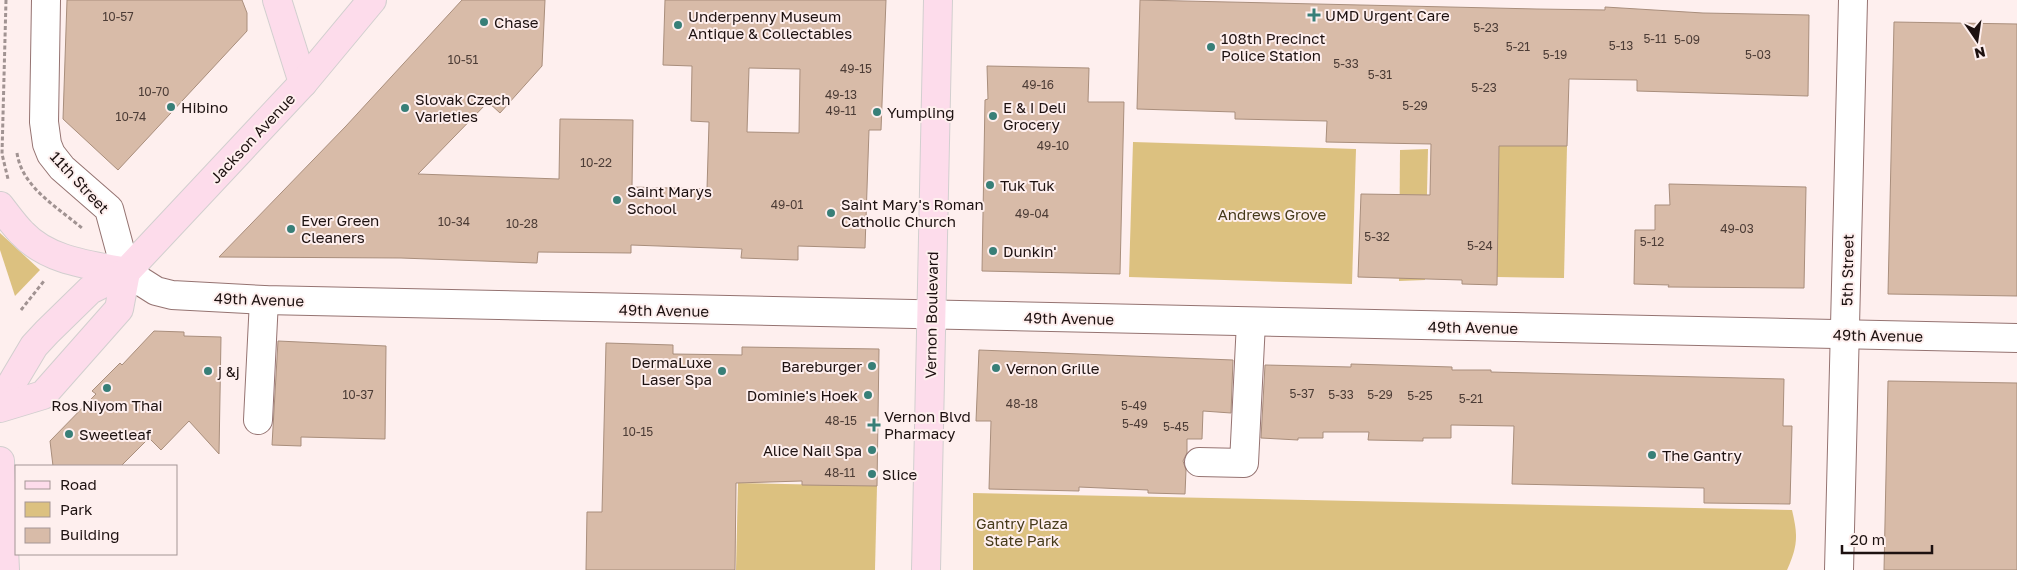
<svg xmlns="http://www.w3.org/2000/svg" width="2017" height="570" font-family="'Golos Text',sans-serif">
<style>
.green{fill:#dcc180}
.building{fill:#d8bba8;stroke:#a98e7c;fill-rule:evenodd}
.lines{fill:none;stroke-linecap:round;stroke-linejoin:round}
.minor-casing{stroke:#957371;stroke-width:30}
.major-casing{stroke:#d2cfcf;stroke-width:30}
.path{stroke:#a19392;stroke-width:3;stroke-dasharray:4 2.5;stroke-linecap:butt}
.minor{stroke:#fff;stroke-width:28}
.major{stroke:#fddceb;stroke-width:28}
.poi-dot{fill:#387f78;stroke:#feefee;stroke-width:2}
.labels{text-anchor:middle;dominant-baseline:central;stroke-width:4;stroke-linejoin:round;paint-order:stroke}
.number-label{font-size:12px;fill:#4c3c36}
.poi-label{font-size:15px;fill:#1d1110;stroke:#feefee;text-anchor:start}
.street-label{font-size:15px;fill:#1d1110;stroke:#feefee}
.park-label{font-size:15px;fill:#463a1a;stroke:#feefee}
</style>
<rect width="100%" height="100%" fill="#feefee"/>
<!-- green -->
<g class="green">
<polygon points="1133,142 1356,149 1352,284 1129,277"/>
<polygon points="1499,145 1567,146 1564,278 1497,277"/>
<polygon points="1428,149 1425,280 1399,281 1400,150"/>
<polygon points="0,233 40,270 15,296 0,250"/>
<polygon points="738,483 877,486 875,570 736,570"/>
<path d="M 973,493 L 1792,510 C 1798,536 1798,545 1787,570 L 973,570 Z"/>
</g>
<!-- building -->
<g class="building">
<polygon points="67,0 242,0 247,13 247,31 118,170 63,119"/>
<path d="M 462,0 L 545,0 L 542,66 L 500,113 L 488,102 L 418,174 L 559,179 L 560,119 L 633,120 L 632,187 L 707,189 L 709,122 L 691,121 L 692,66 L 663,65 L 665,0 L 886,0 L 881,130 L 869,130 L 865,248 L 798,246 L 798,260 L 741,258 L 742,249 L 631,245 L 631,253 L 538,252 L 537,263 L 401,258 L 219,257 L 346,126 ZM 749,68 L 800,69 L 799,133 L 747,132 Z"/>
<polygon points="1140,0 1537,9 1605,10 1605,7 1703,13 1809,15 1808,96 1637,91 1637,80 1569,79 1567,146 1499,146 1497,285 1462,284 1462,280 1358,277 1361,194 1430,195 1431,144 1326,142 1327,121 1235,119 1235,112 1137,109"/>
<polygon points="1894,22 2017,24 2017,296 1888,294"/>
<polygon points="987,66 1089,68 1088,102 1124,102 1120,274 982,271 985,100 988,99"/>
<polygon points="1669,184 1806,187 1804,288 1668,287 1669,285 1634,284 1635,230 1655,230 1655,205 1670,205"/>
<polygon points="154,331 184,332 184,336 221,337 219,454 189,421 161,450 149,438 121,466 53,466 50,441 96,394 92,391 120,363 122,365"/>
<polygon points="278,341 386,346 385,439 301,437 301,446 272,445"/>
<polygon points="606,343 673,345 673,354 742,355 742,347 879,349 877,486 802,485 802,481 736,483 735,570 586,570 587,512 602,512"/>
<polygon points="979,350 1233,360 1231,413 1203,411 1202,439 1187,439 1187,453 1183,461 1186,470 1185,494 1148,493 1148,490 1079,487 1079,491 989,489 991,421 976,421"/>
<polygon points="1351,364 1452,367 1452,370 1491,370 1491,372 1784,379 1783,426 1792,426 1790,504 1704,503 1704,488 1512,484 1514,426 1451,425 1451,438 1423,438 1423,441 1368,440 1369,432 1323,432 1323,438 1298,438 1298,440 1261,438 1265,365 1351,367"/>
<polygon points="1888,381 2017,383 2017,570 1884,570"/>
</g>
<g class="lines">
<defs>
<g id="minor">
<polyline points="46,0 44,122 47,144 51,154 62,168 109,209 126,272 156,291 172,295 264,300 2017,338"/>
<polyline points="258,420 264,300"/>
<polyline points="1199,462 1244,463 1251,322"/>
<polyline points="1839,570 1853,0"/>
</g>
<g id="major">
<polyline points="277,0 303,83"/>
<path d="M 0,206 C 7,215 14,225 22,233 C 48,261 90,265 126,272"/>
<polyline points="0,403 34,346 47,332 90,290 126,272 303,83 372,0"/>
<polyline points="0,408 43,395 119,309 126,272"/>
<polyline points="0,461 5,570"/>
<polyline points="926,570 938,0"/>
</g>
</defs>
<!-- minor casing -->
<use href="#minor" class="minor-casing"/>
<!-- major casing -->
<use href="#major" class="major-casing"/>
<!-- path -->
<g class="path">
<polyline points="6,0 2,154 8,179"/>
<path d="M 17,153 C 22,188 59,208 83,229"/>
<polyline points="21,310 44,281"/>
</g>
<!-- minor -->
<use href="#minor" class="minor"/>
<!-- major -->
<use href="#major" class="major"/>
</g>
<!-- markers -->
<g class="poi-dot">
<path d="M1311.5 7.5h5v5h5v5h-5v5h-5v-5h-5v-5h5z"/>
<circle cx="484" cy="22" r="5"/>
<circle cx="678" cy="25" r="5"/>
<circle cx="1211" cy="47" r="5"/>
<circle cx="171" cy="107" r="5"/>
<circle cx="405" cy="108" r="5"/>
<circle cx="877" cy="112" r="5"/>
<circle cx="993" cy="116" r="5"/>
<circle cx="990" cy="185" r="5"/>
<circle cx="617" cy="200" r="5"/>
<circle cx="831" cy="213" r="5"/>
<circle cx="291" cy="229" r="5"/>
<circle cx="993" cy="251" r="5"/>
<circle cx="872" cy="366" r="5"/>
<circle cx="996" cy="368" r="5"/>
<circle cx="208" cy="371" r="5"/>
<circle cx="722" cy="371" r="5"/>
<circle cx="107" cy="388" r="5"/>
<circle cx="868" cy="395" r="5"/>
<path d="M871.5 417.5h5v5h5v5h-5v5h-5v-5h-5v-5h5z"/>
<circle cx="69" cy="434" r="5"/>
<circle cx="872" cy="450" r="5"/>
<circle cx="1652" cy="455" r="5"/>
<circle cx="872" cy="474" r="5"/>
</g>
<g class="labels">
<!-- number labels -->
<g class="number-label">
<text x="118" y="16">10-57</text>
<text x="1486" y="27">5-23</text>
<text x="1655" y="38">5-11</text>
<text x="1687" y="39">5-09</text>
<text x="1621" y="45">5-13</text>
<text x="1518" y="46">5-21</text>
<text x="1555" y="54">5-19</text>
<text x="1758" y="54">5-03</text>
<text x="463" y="59">10-51</text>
<text x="1346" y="63">5-33</text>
<text x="856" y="68">49-15</text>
<text x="1380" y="74">5-31</text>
<text x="1038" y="84">49-16</text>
<text x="1484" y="87">5-23</text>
<text x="154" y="91">10-70</text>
<text x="841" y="94">49-13</text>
<text x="1415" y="105">5-29</text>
<text x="841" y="110">49-11</text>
<text x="131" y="116">10-74</text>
<text x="1053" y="145">49-10</text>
<text x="596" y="162">10-22</text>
<text x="787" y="204">49-01</text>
<text x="1032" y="213">49-04</text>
<text x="454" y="221">10-34</text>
<text x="522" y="223">10-28</text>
<text x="1737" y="228">49-03</text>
<text x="1377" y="236">5-32</text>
<text x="1652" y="241">5-12</text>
<text x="1480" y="245">5-24</text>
<text x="1302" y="393">5-37</text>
<text x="358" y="394">10-37</text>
<text x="1341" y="394">5-33</text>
<text x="1380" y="394">5-29</text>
<text x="1420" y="395">5-25</text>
<text x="1471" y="398">5-21</text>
<text x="1022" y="403">48-18</text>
<text x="1134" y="405">5-49</text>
<text x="841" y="420">48-15</text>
<text x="1135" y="423">5-49</text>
<text x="1176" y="426">5-45</text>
<text x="638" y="431">10-15</text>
<text x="840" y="472">48-11</text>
</g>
<!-- poi labels -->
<g class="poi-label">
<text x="1325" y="15">UMD Urgent Care</text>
<text x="688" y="16">Underpenny Museum<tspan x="688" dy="17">Antique &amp; Collectables</tspan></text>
<text x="494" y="22">Chase</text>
<text x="1221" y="38">108th Precinct<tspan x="1221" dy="17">Police Station</tspan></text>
<text x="415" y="99">Slovak Czech<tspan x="415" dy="17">Varieties</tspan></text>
<text x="181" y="107">Hibino</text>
<text x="1003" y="107">E &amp; I Deli<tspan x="1003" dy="17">Grocery</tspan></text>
<text x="887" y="112">Yumpling</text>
<text x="1000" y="185">Tuk Tuk</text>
<text x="627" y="191">Saint Marys<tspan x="627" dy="17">School</tspan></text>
<text x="841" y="204">Saint Mary's Roman<tspan x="841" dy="17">Catholic Church</tspan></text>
<text x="301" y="220">Ever Green<tspan x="301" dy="17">Cleaners</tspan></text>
<text x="1003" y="251">Dunkin'</text>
<text x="712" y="362" text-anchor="end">DermaLuxe<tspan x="712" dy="17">Laser Spa</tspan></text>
<text x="862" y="366" text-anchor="end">Bareburger</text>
<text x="1006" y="368">Vernon Grille</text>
<text x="218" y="371">j &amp;j</text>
<text x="858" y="395" text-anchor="end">Dominie's Hoek</text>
<text x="107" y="405" text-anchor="middle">Ros Niyom Thai</text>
<text x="884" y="416">Vernon Blvd<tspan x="884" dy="17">Pharmacy</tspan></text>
<text x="79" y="434">Sweetleaf</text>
<text x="862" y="450" text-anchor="end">Alice Nail Spa</text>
<text x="1662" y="455">The Gantry</text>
<text x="882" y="474">Slice</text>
</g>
<!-- street labels -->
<g class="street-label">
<text transform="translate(252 138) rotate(-47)">Jackson Avenue</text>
<text transform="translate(80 182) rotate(47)">11th Street</text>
<text transform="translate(1847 270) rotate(-89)">5th Street</text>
<text transform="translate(259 299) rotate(2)">49th Avenue</text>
<text transform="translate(664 310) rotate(1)">49th Avenue</text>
<text transform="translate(931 315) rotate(-89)">Vernon Boulevard</text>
<text transform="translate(1069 318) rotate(1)">49th Avenue</text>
<text transform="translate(1473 327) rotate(1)">49th Avenue</text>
<text transform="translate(1878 335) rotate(1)">49th Avenue</text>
</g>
<!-- park labels -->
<g class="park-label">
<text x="1272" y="214">Andrews Grove</text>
<text x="1022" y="523">Gantry Plaza<tspan x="1022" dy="17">State Park</tspan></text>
</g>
</g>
<!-- legend -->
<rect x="15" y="465" width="162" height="90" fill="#feefee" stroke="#a49695"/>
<rect x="25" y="481" width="25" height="8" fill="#fddceb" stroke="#a49695"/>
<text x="60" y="490" font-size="15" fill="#1d1110">Road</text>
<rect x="25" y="502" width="25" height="15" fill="#dcc180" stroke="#a49695"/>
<text x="60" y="515" font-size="15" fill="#1d1110">Park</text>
<rect x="25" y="528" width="25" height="15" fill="#d8bba8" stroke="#a49695"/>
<text x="60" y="540" font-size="15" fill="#1d1110">Building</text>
<!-- north arrow -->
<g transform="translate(1977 40) rotate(167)" stroke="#feefee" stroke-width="4" paint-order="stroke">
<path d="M0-4L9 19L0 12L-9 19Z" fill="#1d1110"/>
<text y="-8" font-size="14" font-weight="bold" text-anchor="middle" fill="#1d1110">N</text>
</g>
<!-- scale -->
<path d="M1842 545v8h90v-8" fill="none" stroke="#1d1110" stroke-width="2.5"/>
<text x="1850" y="545" font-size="15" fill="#1d1110" stroke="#feefee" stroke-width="4" paint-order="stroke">20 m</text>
</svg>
